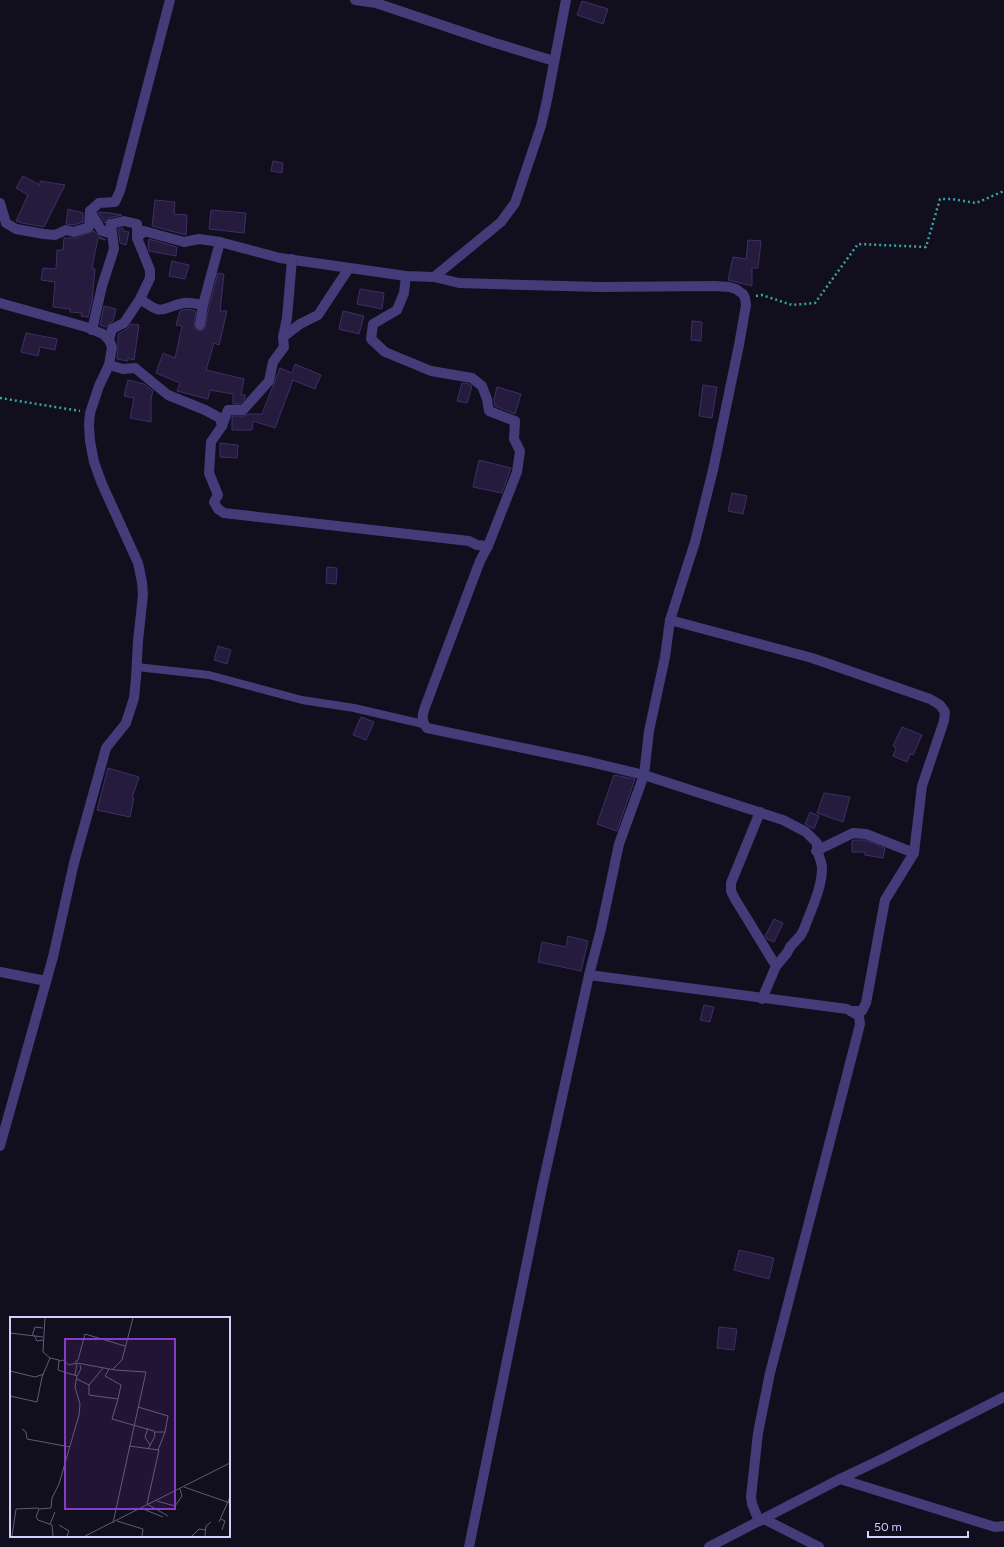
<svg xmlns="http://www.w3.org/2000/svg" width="1004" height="1547" font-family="Figtree,sans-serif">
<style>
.building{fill:#241b3d;stroke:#3e2f67}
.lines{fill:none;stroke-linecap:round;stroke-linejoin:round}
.path{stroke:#37a5a6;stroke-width:2.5;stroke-dasharray:2 3;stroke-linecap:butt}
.lane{stroke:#433c79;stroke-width:8}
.street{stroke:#433c79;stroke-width:10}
.inset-road{fill:none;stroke:#605b76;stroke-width:1}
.view{fill:#843cc5;fill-opacity:0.15;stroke:#843cc5;stroke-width:2}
.inset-edge{fill:none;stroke:#d6cefb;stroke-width:2}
</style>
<rect width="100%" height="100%" fill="#110e1d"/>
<!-- building -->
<g class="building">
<polygon points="582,1 608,9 603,24 577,15"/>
<polygon points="273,161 283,163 282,173 271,171"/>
<polygon points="23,176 40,185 40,181 65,185 44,227 22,223 16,221 28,195 16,188"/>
<polygon points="155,200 175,202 174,214 187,215 186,235 152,226"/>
<polygon points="68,209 83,213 83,222 74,225 66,224"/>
<polygon points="211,210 246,213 244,233 209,229"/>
<polygon points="98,212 111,213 122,215 109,218 105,223"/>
<polygon points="123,228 123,231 129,232 126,245 120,243 118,229"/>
<polygon points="94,231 100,237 106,240 98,238 92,268 95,269 92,302 88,317 81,316 82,313 70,312 70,309 53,307 55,282 41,280 43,268 56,269 57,250 63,250 64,238 76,238"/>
<polygon points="149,239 177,247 176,256 149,251 148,247"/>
<polygon points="748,240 761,241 758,268 752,268 752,286 728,280 733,257 746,259"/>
<polygon points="172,261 189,265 185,279 169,276"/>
<polygon points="218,273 224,274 220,311 227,311 219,345 214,343 206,370 244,379 241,395 245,395 245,398 240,404 233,404 233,394 210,390 208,399 177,391 180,383 156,373 163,353 175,358 182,326 176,325 180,311 188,309 196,311 194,328 199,331 205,329 209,306"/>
<polygon points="360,289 384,293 382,309 357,304"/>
<polygon points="104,306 116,309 113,321 106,327 100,325"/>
<polygon points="343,311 364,316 359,334 339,329"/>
<polygon points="692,321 702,322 701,341 691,340"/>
<polygon points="131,324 139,325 134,360 128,358 128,361 117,359 118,348 118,334 127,329"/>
<polygon points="26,333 57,339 55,350 40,347 38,356 21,352"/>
<polygon points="295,364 321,375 315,389 293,380 275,428 253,421 252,430 232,430 232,416 243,416 248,414 262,414 280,368 292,373"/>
<polygon points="128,380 144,384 153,391 151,399 151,422 130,418 134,398 124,396"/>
<polygon points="462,383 469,384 472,386 467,403 457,401"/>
<polygon points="703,385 717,387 712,418 699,416"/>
<polygon points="497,387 521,394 515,414 495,406 494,399"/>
<polygon points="220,443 238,445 237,458 220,457"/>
<polygon points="479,460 511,468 502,493 473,487"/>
<polygon points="732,493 747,496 743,514 728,511"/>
<polygon points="327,567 337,568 336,584 326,583"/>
<polygon points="218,646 231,650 227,664 214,660"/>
<polygon points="361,717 374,722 366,740 353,735"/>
<polygon points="902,727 922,735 913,755 910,754 907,762 893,756 896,748 893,746"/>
<polygon points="108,768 139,777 132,798 134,798 130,817 97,810"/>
<polygon points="614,775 635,779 617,831 597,824"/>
<polygon points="824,793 850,797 843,822 817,813"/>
<polygon points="810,812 819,816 814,829 805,824"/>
<polygon points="854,840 865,840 885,848 883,858 865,855 865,852 852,852 852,841"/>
<polygon points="774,919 783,923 774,942 767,939 765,936"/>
<polygon points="568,936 588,941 581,971 538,962 542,942 566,947"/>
<polygon points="704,1005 714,1007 710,1022 700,1020"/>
<polygon points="739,1250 774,1258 769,1279 734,1270"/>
<polygon points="719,1327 737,1329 734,1350 717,1348"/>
</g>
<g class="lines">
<!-- path -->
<g class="path">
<polyline points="756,296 762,295 792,305 815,303 858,244 926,247 940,199 952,199 976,203 1004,191"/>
<polyline points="0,398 80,411"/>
</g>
<!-- lane -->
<polyline class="lane" points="137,667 209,675 302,700 354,708 423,724"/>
<!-- street -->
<g class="street">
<polyline points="355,0 376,3 495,43 554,61"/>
<polyline points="0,203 6,223 16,229 44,234 55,235 66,230 74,232 89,227 90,211 102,231 109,233 111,224 114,249 102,286 92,330"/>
<polyline points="90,211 99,203 115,202 120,191 170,0"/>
<polyline points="111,224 124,221 137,224 137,238 144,231 184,242 199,239 220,242 280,258 406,276 434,277 459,283 600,287 715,286 729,287 736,289 743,294 745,298 746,305 739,345 713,470 695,542 670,620 665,657 649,731 644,775 619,844 601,929 589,975 542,1188 469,1547"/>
<polyline points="406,276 404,293 397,310 373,324 371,339 385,352 431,371 472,378 482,386 487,399 489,411 515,421 514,439 520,451 517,472 488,546"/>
<polyline points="434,277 501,222 515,203 541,126 547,100 566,0"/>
<path d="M 140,299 C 165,317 159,308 184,303 C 190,302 197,304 203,305"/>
<polyline points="0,303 86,327 103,334 109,340 112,347 109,365 99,386 90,413 89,425 90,441 94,462 102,484 138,563 142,582 143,595 138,641 136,678 134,698 126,723 106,748 74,863 53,957 0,1146"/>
<polyline points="200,325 203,305 220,242"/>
<polyline points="283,337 287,318 292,259"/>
<polyline points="109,340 112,329 124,323 140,299 150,278 150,270 137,238"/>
<path d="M 109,365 L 123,369 L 135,368 L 168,395 L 205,410 L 220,418 L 222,426 L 211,442 L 209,473 L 218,495 L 214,502 L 218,509 L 224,513 L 469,541 L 477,545 L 488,546 L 480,561 L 425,707 C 422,716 421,721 427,728 L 590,762 L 644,775 L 783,820 L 806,832 L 817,843 C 816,855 822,859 822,868 C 822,888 811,910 804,929 L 801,935 L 790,947 L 787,953 L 776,966 L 762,999"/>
<polyline points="222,426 228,410 243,410 269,381 273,362 284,347 283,337 300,324 318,315 349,268"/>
<polyline points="670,620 812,658 930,699 940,705 945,712 944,721 922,786 914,853"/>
<polyline points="760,812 731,883 731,891 735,899 776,966"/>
<polyline points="816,851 853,833 866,834 914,853 885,900 866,1003 862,1011 851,1011"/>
<polyline points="0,972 46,981"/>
<polyline points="589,975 847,1009 859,1016 860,1024 856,1040 770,1373 758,1433 751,1497 752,1504 759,1521 764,1519 819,1547"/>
<polyline points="840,1479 995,1527 1004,1526"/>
<polyline points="709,1547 840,1479 882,1459 1004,1397"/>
</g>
</g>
<!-- overview -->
<g transform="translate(10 1317)">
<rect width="220" height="220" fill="#110e1d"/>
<path class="inset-road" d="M 0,16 L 33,20M 24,18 L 27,24 L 33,23M 22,19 L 25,10 L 33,11M 40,41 L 49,43 L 48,53 L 67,59 L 65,70 L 70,87 L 69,98 L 49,167 L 42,181 L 41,191 L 29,192 L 26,200 L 28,203 L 42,208 L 43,219M 49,44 L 53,43 L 59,48 L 67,46 L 65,58M 65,45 L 68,43 L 75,17 L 115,29M 67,46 L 105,53 L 136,55 L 103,206M 99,52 L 95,59 L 111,68 L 108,82M 103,52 L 112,43 L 123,1M 0,54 L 25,60 L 34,57M 67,59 L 71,52 L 70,48M 67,62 L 79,68 L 79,78 L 108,82 L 102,102 L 144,114 L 145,119 L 138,132M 79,68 L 93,51M 0,79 L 27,85 L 32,60 L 40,41 L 33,35 L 35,1M 128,90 L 158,99 L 155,115M 138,111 L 135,120 L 140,128M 12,112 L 16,115 L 17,122 L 60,130M 145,115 L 155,115 L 148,133M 119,129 L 149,133 L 137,187 L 158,199M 174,170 L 220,186M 147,184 L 165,189 L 172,179 L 170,172M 133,192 L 153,200M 211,202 L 215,204 L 212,213M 107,204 L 133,212 L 132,219M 209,205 L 220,180M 40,207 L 45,195M 49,208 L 59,214 L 57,219M 2,219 L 6,192 L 29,191M 75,219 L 220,146M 182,219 L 189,212 L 196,213M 195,219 L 196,209 L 201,205"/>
<path class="view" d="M 55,22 L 165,22 L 165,192 L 55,192 Z"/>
<rect width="220" height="220" class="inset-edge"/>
</g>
<!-- scale -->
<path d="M868 1531v6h100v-6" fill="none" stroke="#d6cefb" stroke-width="2"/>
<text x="874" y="1531" font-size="12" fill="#d6cefb" stroke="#110e1d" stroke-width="3" paint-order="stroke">50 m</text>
</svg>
